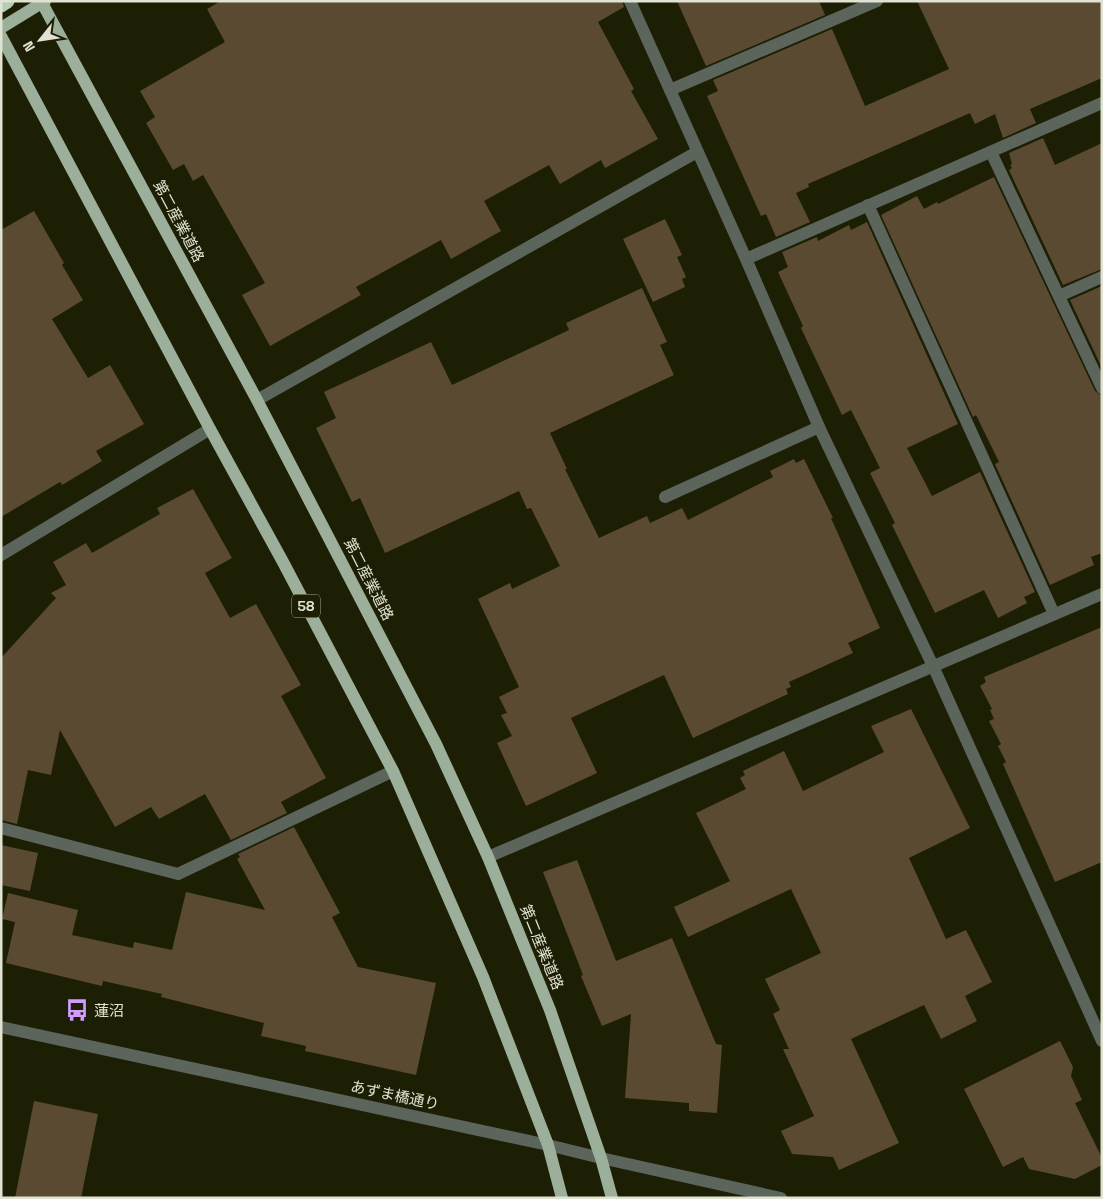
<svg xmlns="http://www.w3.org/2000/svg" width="1103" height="1199" font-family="'Space Grotesk','Noto Sans JP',sans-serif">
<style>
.building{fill:#594a31}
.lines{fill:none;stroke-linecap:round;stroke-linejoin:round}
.minor{stroke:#5b655b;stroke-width:12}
.major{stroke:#9baf9b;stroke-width:12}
.highway{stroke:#b4cdb4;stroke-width:15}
.labels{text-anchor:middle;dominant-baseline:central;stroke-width:5;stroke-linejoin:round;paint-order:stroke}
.shield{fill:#1d1f04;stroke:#a6a894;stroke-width:1}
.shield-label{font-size:14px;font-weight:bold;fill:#e0e2d2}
.street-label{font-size:15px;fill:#e0e2d2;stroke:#1d1f04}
.poi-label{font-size:15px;fill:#e0e2d2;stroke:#1d1f04;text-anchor:start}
</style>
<rect width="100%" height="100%" fill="#1d1f04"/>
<!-- building -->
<g class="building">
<polygon points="221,1 622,1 624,7 598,22 634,89 631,91 658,139 605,168 601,160 560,184 549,165 484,201 501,231 451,259 441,240 356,287 361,295 270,346 242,295 265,283 203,175 193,181 184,164 173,170 146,123 155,117 140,91 225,42 207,9"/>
<polygon points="677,1 819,1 825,15 706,66"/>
<polygon points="917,1 1102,1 1102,78 1030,109 1036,123 1003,138 995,114 975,124 970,113 808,184 809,187 796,193 810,222 776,237 766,214 761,216 707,96 718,91 713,80 832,29 865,106 949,69"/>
<polygon points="1043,138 1055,165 1102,143 1102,269 1063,285 1009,170 1012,168 1010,165 1012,164 1009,153"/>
<polygon points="994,177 1095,391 1102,396 1102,553 1091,557 1094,565 1050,585 995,464 999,462 976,415 973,417 881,215 917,196 924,209 937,202 938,204"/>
<polygon points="34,211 64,263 62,265 83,300 52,319 88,378 110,365 144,424 96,451 102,461 62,485 60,482 1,517 1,230"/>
<polygon points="665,219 682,255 677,257 686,277 682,279 685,287 653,302 623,239"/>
<polygon points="867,222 958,424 907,448 932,496 980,472 1035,592 1024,597 1027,603 998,618 984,590 935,613 892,525 895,523 870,473 880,468 851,410 842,415 801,328 803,326 778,272 788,267 782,252 817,237 818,241 849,225 851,230"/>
<polygon points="1102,286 1102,368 1070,300"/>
<polygon points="642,288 667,342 660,345 674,375 550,433 567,469 565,469 599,538 647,516 650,523 682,508 688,520 773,477 770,471 794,459 796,463 804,459 833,518 831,518 880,628 848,643 853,653 789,682 791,687 786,689 788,694 693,738 664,675 571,718 597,773 526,806 497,743 512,736 501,715 507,713 499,697 519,687 478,599 510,583 512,589 560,566 531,508 527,509 519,491 385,553 360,498 352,502 316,428 336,418 324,392 431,342 452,385 569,330 566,323"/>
<polygon points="193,489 232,558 205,573 230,618 256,604 301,685 281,696 326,778 281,802 287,813 231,840 205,794 159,819 151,807 115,827 60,730 51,775 28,770 17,824 1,820 1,658 56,598 51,593 66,585 53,562 86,543 92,553 160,514 157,508"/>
<polygon points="1102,627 1102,862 1055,882 1003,764 1006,762 998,746 1001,744 989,721 994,719 990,710 992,709 980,686 986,682 984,677"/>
<polygon points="911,709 970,828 909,858 946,939 966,930 992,982 965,996 977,1021 941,1039 924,1005 851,1039 899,1143 839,1170 833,1157 792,1154 781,1131 814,1116 783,1049 789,1049 773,1014 780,1010 765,979 821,953 791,889 688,937 674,907 730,881 696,813 746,789 740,778 745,775 743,771 784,751 803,791 884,752 871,726"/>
<polygon points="294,827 340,913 332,917 358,967 436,983 416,1075 305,1051 306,1046 261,1036 264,1023 161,997 162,994 103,981 102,986 6,963 15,922 2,919 8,893 78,910 72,935 133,948 134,942 172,950 186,892 265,910 237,859 240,857 238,854"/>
<polygon points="1,845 38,853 30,891 1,885"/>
<polygon points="577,860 616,961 672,938 716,1044 722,1045 717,1113 689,1111 689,1103 625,1098 631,1014 602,1026 581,976 583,975 543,872"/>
<polygon points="1060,1041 1073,1067 1071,1076 1082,1100 1075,1103 1102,1158 1102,1165 1075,1179 1029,1169 1023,1157 1003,1167 964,1089"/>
<polygon points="34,1101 98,1114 81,1198 15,1198"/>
</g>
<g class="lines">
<!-- minor -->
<g class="minor">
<polyline points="630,1 746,259 819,427 933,666 1102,1041"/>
<polyline points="670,90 877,1"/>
<polyline points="991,152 1102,388"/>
<polyline points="868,205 1054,614"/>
<polyline points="746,259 1102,103"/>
<polyline points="1059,296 1102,277"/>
<polyline points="257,400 697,152"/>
<polyline points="665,497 819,427"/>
<polyline points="1,555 210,429"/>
<polyline points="1,828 178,874 393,771"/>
<polyline points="488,857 1102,594"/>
<polyline points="1,1027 548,1145 601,1158 781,1198"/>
</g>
<!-- major -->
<g class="major">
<polyline points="41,1 257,400 436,744 488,857 550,1010 601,1158 612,1198"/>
<polyline points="1,28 45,1"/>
<polyline points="1,36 210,429 283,562 393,771 483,977 548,1145 562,1198"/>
</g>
<!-- highway -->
<polyline class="highway" points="1,5 7,1"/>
</g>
<!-- icons -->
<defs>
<symbol id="bus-bare" viewBox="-9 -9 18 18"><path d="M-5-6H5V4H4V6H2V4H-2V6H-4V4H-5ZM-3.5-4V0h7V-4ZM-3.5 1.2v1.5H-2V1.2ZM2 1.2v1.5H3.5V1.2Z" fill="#d09dff" stroke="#1d1f04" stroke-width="2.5" paint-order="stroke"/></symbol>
</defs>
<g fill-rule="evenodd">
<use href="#bus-bare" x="61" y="994" width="32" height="32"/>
</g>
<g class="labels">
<!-- shield labels -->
<rect class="shield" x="292" y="594.5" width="28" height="23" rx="4"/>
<g class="shield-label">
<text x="306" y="606">58</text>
</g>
<!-- street labels -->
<g class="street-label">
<text transform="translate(179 221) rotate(62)">第二産業道路</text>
<text transform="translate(369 579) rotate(63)">第二産業道路</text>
<text transform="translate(542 947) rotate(68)">第二産業道路</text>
<text transform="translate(395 1095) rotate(12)">あずま橋通り</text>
</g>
<!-- poi labels -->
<g class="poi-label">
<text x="94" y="1010">蓮沼</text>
</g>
</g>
<!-- border -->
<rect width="1103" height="1199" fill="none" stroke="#e0e2d2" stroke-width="5"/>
<!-- north arrow -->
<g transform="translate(40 40) rotate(240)" stroke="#1d1f04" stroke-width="4" paint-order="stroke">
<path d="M0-4L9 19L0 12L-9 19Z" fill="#e0e2d2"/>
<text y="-8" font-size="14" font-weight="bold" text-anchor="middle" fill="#e0e2d2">N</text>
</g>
</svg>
